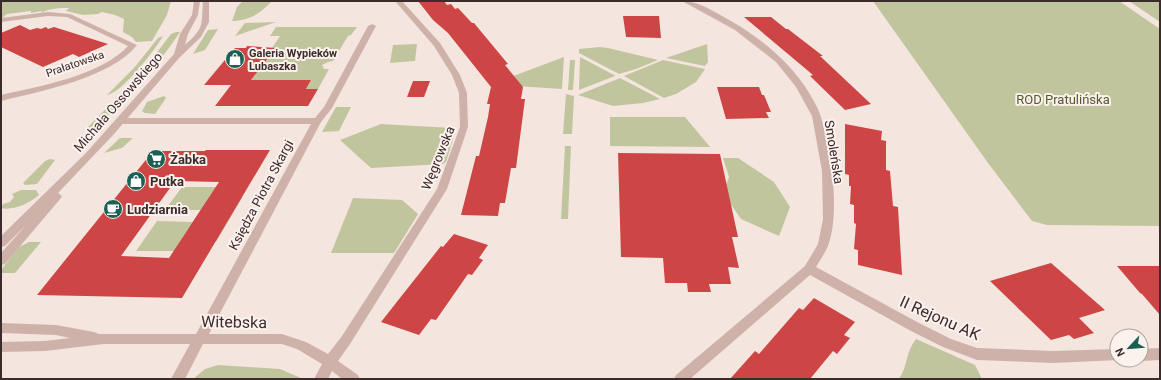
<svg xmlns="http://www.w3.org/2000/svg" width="1161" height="380" font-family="Roboto,sans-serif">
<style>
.green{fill:#c1c59e}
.building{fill:#cd4545;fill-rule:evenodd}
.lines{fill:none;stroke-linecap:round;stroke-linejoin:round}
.minor{fill:#ceb2aa;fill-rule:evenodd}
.tertiary{fill:#ceb2aa;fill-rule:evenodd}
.labels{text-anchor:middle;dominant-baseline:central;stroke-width:4;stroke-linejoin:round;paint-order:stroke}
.far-poi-label{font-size:11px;font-weight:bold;fill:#3b2b2a;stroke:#fbf1ed;text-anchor:start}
.far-street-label{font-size:11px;fill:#3b2b2a;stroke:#fbf1ed}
.park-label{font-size:13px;fill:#555b2c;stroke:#fbf1ed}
.street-label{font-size:13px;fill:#3b2b2a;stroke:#fbf1ed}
.poi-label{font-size:13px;font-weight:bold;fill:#3b2b2a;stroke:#fbf1ed;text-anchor:start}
.near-street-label{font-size:16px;fill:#3b2b2a;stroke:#fbf1ed}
</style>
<rect width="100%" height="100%" fill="#f5e5df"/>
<!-- green -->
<g class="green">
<path d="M 1,1 L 171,1 L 167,15 L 152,41 L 136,42 L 132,37 L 123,32 L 124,19 L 115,15 L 102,12 L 98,14 L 83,15 L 66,11 L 69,8 C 59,8 51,8 41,13 L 42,11 L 31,13 L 31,11 L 7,14 L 2,18 Z"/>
<path d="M 243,1 L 272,1 C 261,13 249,21 232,21 L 237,7 Z"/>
<polygon points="873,1 1119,1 1160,29 1160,226 1047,225 1032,221 988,163"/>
<polygon points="1129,1 1160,1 1160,22"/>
<polygon points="276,22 235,36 245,23"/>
<polygon points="276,27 357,27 351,35 348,36 333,61 328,62 322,65 324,69 329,69 318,89 306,89 311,80 251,80 276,49 272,48 280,36 270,36"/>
<polygon points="218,29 205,50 193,54 208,30"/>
<path d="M 176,32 L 180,32 C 157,68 124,99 94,130 L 88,130 L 87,128 L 142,72 L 171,34 Z"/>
<path d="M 163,36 C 154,51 123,92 107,95 L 134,68 L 158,38 Z"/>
<polygon points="417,44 415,61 390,63 393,45"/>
<polygon points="707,44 708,62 705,66 666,58"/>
<polygon points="600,47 608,48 658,60 636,69 619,74 579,53 579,49"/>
<polygon points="564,57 562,89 500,85 495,83"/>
<polygon points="580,57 614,75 615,76 579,90"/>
<polygon points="570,60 575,60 573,90 568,90"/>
<polygon points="663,60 705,69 696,82 676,94 664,98 624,76"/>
<polygon points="620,78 660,99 643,103 613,106 578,95"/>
<polygon points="566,94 574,96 572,134 563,134"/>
<polygon points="164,96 166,98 155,114 145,113 142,111 147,102"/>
<polygon points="336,107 351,107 339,131 322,132"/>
<polygon points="610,117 685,117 710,147 610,146"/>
<polygon points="381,124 452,128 455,133 446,162 443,164 371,168 340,140"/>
<polygon points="120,138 133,138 122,148 104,153"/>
<polygon points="565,146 571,146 568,219 561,219"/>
<polygon points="723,158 738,158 774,182 790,207 779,236 741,219 723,193 729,177"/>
<polygon points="50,159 55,160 37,184 25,185 23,183 45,161"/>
<polygon points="182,187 216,187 209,197 242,198 216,242 181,241 192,222 174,251 136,251 157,221 193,222 201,210 165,210"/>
<path d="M 21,190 L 36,190 L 39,195 C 30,203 13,211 1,208 L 3,204 L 10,202 L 14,197 L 12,194 Z"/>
<polygon points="353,198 402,200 418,214 394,253 331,253"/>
<polygon points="29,242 41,242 15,273 1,273 1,270 19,247"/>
<path d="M 916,339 L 975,365 L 982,379 L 899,379 C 908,366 905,353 916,339 Z"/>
<polygon points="218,365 280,369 303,379 193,379 205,369"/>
</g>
<!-- building -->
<g class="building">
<polygon points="418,1 444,1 447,5 451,4 455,9 458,8 472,23 474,23 508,64 505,65 523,87 521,99 525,99 516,168 511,168 505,203 500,203 498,216 461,215 476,156 479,156 488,117 490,104 487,104 491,87 448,33 433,20"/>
<polygon points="623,16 659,16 661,38 626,37"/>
<polygon points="744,17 771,17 786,29 788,29 823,56 820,56 871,104 845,110 810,76 813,75"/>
<polygon points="20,25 30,30 37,28 41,29 46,27 48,29 54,27 108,44 79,57 73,54 43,67 1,47 1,33"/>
<polygon points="247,46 276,48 251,80 311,80 306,89 318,89 308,106 215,106 231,85 204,85 235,48 246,48"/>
<polygon points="413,81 430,81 424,97 407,97"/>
<polygon points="717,87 759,87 762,95 764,95 771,112 766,112 769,118 726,119"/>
<polygon points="845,124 882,131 881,140 886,141 886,170 890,171 893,206 898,207 902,275 858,265 858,250 854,249 856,224 854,223 854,205 850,204 851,186 849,186 849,175 845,174"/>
<path d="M 206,150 L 270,150 L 182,298 L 37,295 L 153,151 L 205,151 ZM 175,181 L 219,182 L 169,258 L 121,256 Z"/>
<polygon points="618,153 720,154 738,237 732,237 739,268 728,267 731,284 709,284 711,292 688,292 687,283 665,283 663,258 621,257"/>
<polygon points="454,234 488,245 479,258 483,260 472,275 468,274 436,320 431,319 419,335 381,322 441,246 443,247"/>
<polygon points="1051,263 1105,310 1079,318 1094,333 1074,339 1069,335 1051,340 990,281"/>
<polygon points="1117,266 1160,266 1160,315 1142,294 1140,293"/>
<polygon points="814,298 855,322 844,335 850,338 837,354 833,351 810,379 730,379 755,351 759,354 799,308 803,310"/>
</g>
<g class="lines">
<!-- minor -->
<g class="minor">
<polygon points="395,1 402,1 440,43 460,75 467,93 468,127 447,189 350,344 338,361 358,375 360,379 342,379 332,371 328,379 314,379 322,364 297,349 282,344 203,344 185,379 171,379 190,344 104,344 45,351 1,352 1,342 45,341 70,338 56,335 1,333 1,323 56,325 94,332 99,334 196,334 311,124 119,124 115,121 119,118 315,118 324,107 368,26 372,24 376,26 332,108 321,122 209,334 282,334 306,342 328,354 342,336 437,189 460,127 459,93 452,75 434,46"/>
<path d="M 682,1 C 700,1 716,13 731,21 C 759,37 786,59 804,85 C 810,94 818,107 821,117 C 831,152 840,209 829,243 C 826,252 820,260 816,267 L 919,323 L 951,339 L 977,348 L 1053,351 L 1117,349 L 1117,360 L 1119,360 L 1053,363 L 977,360 L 943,347 L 911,331 L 810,275 L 690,379 L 674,379 L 676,375 L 805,266 L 818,244 L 823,219 L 822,171 L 812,116 L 796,87 L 776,62 L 735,30 Z"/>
<path d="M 48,12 L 70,14 L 137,45 C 111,78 41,91 1,101 L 1,95 C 40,86 100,76 128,46 L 67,17 L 48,16 L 1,22 L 1,18 Z"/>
<polygon points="1160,348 1160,360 1141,361 1139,360 1141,360 1141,349"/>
</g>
<!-- tertiary -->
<path class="tertiary" d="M 194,1 L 200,1 L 198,15 L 188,34 L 185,45 C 205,27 201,26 203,1 L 209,1 L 209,22 L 201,37 L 179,58 L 114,134 L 58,193 L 62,196 L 61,198 L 5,264 L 1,265 L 1,253 L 26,225 L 5,246 L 1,247 L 1,236 L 86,153 L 174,54 L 180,34 L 192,15 Z"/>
</g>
<!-- icons -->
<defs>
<symbol id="shop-disc" viewBox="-11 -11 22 22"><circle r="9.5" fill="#1c6054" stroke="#fbf1ed"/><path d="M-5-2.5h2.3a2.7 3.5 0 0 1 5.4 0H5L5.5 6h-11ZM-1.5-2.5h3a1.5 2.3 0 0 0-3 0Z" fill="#fff"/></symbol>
<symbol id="supermarket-disc" viewBox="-11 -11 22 22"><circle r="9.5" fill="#1c6054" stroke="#fbf1ed"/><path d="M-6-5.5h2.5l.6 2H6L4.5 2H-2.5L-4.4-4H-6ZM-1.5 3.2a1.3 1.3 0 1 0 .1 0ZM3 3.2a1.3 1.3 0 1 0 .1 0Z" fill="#fff"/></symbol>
<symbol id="cafe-disc" viewBox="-11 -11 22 22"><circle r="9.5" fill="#1c6054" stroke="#fbf1ed"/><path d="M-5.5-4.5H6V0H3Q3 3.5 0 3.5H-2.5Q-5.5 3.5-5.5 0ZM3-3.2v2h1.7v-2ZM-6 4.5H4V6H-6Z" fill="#fff"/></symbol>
</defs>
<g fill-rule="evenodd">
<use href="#shop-disc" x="224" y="48" width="22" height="22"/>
<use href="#supermarket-disc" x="145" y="148" width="22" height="22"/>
<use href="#shop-disc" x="125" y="170" width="22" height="22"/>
<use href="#cafe-disc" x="102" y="198" width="22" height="22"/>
</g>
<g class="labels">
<!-- far-poi labels -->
<g class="far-poi-label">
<text x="249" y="53">Galeria Wypieków<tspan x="249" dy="13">Lubaszka</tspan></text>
</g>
<!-- far-street labels -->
<g class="far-street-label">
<text transform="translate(75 64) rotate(-19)">Prałatowska</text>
</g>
<!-- park labels -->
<g class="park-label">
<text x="1063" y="99">ROD Pratulińska</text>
</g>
<!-- street labels -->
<g class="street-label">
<text transform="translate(118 102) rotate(-49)">Michała Ossowskiego</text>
<text transform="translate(834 152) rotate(81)">Smoleńska</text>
<text transform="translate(438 158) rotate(-68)">Węgrowska</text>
<text transform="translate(261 195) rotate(-62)">Księdza Piotra Skargi</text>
</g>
<!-- poi labels -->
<g class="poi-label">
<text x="170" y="159">Żabka</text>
<text x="150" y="181">Putka</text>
<text x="127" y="209">Ludziarnia</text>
</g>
<!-- near-street labels -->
<g class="near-street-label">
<text transform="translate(940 318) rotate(24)">II Rejonu AK</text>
<text transform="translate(234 322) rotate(1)">Witebska</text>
</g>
</g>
<!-- border -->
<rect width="1161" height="380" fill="none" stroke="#3b2b2a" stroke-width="4"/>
<!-- north arrow -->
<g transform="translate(1129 348) rotate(244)"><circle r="19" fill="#fbf1ed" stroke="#aea29f"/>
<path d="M0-3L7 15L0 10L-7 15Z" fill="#1c6054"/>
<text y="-6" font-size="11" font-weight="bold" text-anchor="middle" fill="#3b2b2a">N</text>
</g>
</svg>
